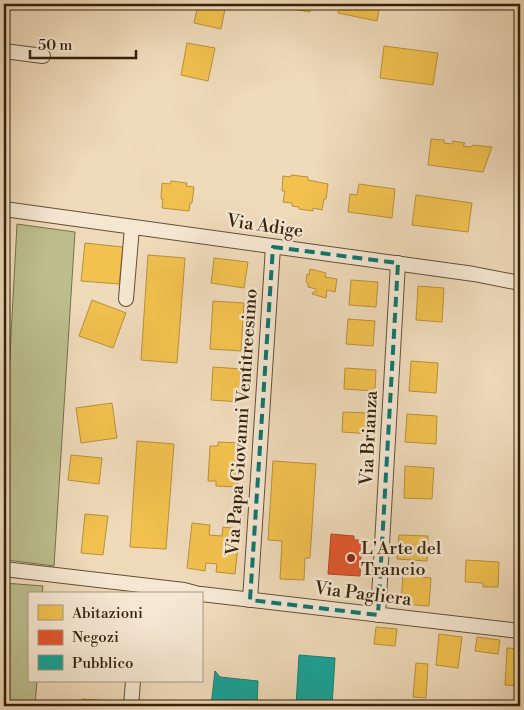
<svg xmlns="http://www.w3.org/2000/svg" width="524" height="710" font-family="'Libre Bodoni',serif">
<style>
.green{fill:#bcbe8e;stroke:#78704c}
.homes{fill:#f2c14e;stroke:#b9913a}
.shops{fill:#e4572e;stroke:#af4723}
.public{fill:#17a398;stroke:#207c6d}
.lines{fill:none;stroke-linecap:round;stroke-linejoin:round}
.minor-casing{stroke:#635036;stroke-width:16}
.minor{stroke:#f5e7d2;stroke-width:14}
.marked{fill:none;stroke:#0f766e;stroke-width:4;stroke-dasharray:10 6;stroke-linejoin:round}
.poi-dot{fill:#8f2418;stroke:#f5e7d2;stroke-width:2}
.labels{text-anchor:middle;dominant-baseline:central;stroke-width:5;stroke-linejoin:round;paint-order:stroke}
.street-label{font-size:18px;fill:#34220a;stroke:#f5e7d2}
.poi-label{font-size:18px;fill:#34220a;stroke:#f5e7d2;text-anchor:start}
</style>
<rect width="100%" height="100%" fill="#efdaba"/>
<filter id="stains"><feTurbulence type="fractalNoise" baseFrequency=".004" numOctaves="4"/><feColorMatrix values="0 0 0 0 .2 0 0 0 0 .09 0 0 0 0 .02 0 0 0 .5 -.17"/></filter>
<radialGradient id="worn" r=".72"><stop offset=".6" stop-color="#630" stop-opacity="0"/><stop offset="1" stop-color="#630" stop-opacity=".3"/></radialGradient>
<!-- green -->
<g class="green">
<polygon points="17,224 75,232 54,566 7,560 4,528 4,466"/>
<polygon points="4,583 43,586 42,594 29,594 29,681 37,681 35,706 4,706"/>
</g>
<!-- homes -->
<g class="homes">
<polygon points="198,4 226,4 221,29 194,23"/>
<polygon points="286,4 311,4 310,12 285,8"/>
<polygon points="340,4 380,4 377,21 338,13"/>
<polygon points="187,43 215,48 208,81 181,75"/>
<polygon points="384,46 438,53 433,85 380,78"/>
<polygon points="431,139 444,140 444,143 452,144 453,141 465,143 463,146 471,147 473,145 492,147 483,172 428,165"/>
<polygon points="291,175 308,177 308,180 328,184 326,199 324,199 322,210 313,208 313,211 299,209 299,207 292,206 292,203 283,202 285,191 282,191 283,176 291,177"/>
<polygon points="171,181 187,183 186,186 194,187 192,203 190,203 189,211 162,208 163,199 161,199 162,183 170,184"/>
<polygon points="359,184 395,189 392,218 348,212 350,194 357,195"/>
<polygon points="416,195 472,203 468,232 412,225"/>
<polygon points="85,243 123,247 119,284 81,281"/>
<polygon points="148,255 185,258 177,363 141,360"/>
<polygon points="214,258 248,262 244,288 211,283"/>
<polygon points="310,269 326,273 325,277 337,279 335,292 327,290 326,298 312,294 313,292 316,292 316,289 308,287 308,283 306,282 307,274 309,275"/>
<polygon points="351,280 378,282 376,307 349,305"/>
<polygon points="418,286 444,288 442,322 416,320"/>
<polygon points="92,300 126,313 113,348 79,336"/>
<polygon points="213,301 244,303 241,351 210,349"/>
<polygon points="348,319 375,321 373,346 346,344"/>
<polygon points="411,361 438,363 436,393 409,391"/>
<polygon points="213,367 242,369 240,402 211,400"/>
<polygon points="345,368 376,370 375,391 344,389"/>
<polygon points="112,403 117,438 81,443 76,408"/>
<polygon points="343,412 374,413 373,434 342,432"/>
<polygon points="407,414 437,416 436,444 405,442"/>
<polygon points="137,441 174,444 166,549 130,547"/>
<polygon points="218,442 240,443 237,487 216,486 216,481 208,481 210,446 218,446"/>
<polygon points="71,455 102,458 99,484 68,480"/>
<polygon points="273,461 316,464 310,558 305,558 304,580 280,579 282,541 268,540"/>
<polygon points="405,466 434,468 432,499 404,498"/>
<polygon points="85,514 108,516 103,555 81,553"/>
<polygon points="192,523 210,525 209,535 222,536 223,527 240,529 235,574 216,572 217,564 206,563 205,571 187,568"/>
<polygon points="399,535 428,536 427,561 397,559"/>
<polygon points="466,560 499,562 498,587 483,587 483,583 465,582"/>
<polygon points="403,573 422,574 422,577 431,578 429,606 401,604"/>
<polygon points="376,627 397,629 395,646 374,644"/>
<polygon points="439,634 462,637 458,668 436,665"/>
<polygon points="477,637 500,640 498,654 475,651"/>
<polygon points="507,648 520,649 520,686 505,685"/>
<polygon points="416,663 428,664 426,698 413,697"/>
<polygon points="82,699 113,701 112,706 82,706"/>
<polygon points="511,702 520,703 520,706 504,706 504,704 511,705"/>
</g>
<!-- shops -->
<polygon class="shops" points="331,534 354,536 354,540 362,540 360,576 328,574"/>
<!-- public -->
<g class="public">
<polygon points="299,655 335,658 332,706 296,706"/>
<polygon points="215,671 220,677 258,681 257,706 211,706"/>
</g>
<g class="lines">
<defs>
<g id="minor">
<polyline points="4,51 43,56"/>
<polyline points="4,209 474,274 520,283"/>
<polyline points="126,299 132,227"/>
<polyline points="4,569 184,590 199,594"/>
<polyline points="201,594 520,631"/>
<polyline points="250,600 273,247"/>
<polyline points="378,615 398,263"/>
<polyline points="131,706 133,681"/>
</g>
</defs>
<!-- minor casing -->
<use href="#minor" class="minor-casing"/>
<!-- minor -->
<use href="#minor" class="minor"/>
</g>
<!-- marked area -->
<path class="marked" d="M 273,247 L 398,263 L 378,615 L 250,600 Z"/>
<!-- markers -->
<circle class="poi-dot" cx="351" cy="558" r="5"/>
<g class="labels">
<!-- street labels -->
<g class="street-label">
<text transform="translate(265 226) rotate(8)">Via Adige</text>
<text transform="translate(242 422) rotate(-86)">Via Papa Giovanni Ventitreesimo</text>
<text transform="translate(369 438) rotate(-87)">Via Brianza</text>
<text transform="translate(363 594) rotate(7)">Via Pagliera</text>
</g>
<!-- poi labels -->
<g class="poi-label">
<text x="361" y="548">L'Arte del<tspan x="361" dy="21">Trancio</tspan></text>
</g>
</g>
<!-- margin -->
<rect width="524" height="710" fill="none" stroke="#efdaba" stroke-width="20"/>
<rect x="5" y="5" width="514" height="700" fill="none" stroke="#34220a" stroke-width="2.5"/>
<rect x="10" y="10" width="504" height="690" fill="none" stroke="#34220a"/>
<!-- legend -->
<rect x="28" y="592" width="175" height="90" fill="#f5e7d2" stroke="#a89882"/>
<rect x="38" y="605" width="25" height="15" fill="#f2c14e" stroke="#a89882"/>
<text x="72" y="618" font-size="15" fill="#34220a">Abitazioni</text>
<rect x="38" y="630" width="25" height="15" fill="#e4572e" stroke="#a89882"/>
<text x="72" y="642" font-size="15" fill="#34220a">Negozi</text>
<rect x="38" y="655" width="25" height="15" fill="#17a398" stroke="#a89882"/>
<text x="72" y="668" font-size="15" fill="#34220a">Pubblico</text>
<!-- scale -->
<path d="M30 50v8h106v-8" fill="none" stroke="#34220a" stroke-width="2.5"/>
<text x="38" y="50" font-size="15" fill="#34220a" stroke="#f5e7d2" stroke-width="4" paint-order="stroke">50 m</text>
<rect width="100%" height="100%" filter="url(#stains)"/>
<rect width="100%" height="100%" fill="url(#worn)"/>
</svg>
